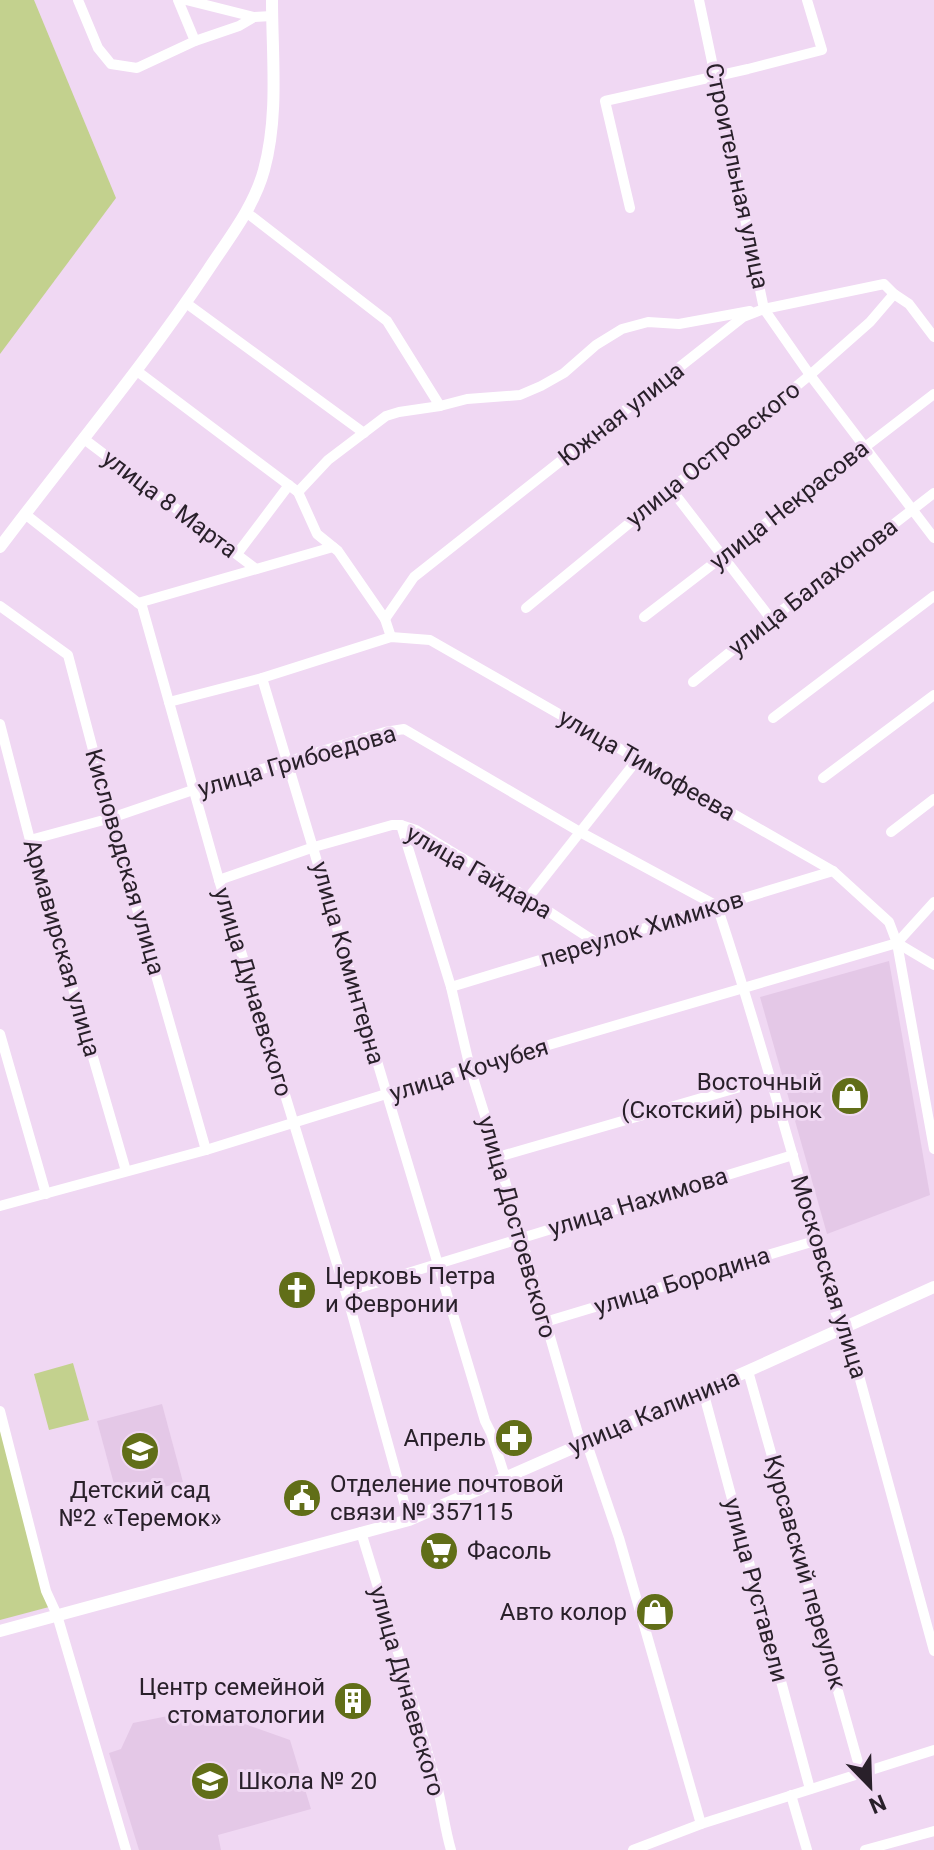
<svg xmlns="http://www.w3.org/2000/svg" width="934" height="1850" font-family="Roboto,sans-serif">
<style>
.built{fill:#e4c8e7}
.green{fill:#c3d18e}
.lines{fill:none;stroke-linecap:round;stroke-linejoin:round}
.minor{stroke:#fff;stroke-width:10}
.major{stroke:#fff;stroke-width:12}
.labels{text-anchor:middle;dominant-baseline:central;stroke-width:6;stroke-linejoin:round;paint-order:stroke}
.street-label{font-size:24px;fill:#29202a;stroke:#f0d8f3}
.poi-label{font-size:24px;fill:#29202a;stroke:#f0d8f3;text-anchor:end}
</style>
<rect width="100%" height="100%" fill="#f0d8f3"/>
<!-- built -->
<g class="built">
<polygon points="889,961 930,1195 827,1234 760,997"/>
<polygon points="162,1404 183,1482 118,1499 97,1421"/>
<polygon points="203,1709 290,1740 311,1809 218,1835 221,1850 139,1850 109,1753 121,1749 133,1723"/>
</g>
<!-- green -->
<g class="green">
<polygon points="0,0 34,0 116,198 0,354"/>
<polygon points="73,1363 89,1420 49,1430 34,1374"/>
<polygon points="0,1417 49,1607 0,1620"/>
</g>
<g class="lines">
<!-- minor -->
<g class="minor">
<polyline points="78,0 98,48 111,64 137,68 195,41 239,26 254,17 272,16"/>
<polyline points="178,0 195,41"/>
<polyline points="186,0 254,17"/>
<polyline points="699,0 764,309 810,375 934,538"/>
<polyline points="630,208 605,101 748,69 822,50 807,0"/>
<polyline points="246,212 387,321 440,406"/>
<polyline points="186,303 364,433"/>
<polyline points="137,371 298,492 317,534 338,551 385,619 391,637"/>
<polyline points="84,439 256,569"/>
<polyline points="671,489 771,619"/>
<polyline points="298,492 328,460 386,416 399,412 440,406 467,399 520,395 541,386 564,373 596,345 622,329 648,322 679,324 750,311"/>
<polyline points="25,514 142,606 219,880 349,1303 409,1520"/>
<polyline points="237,554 289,485"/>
<polyline points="138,603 333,547"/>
<polyline points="0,606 68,655 111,818 206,1150"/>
<polyline points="526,608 810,375 870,322 894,294"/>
<polyline points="644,617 934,394"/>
<polyline points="385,619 414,577 743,317 764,309 884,284 894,294 909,304 934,337"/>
<polyline points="262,678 485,1421 491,1433 505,1477"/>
<polyline points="693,682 771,619 934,493"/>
<polyline points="169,702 262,678 391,637 430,640 833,871 889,922 897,943 934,1149"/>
<polyline points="773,718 934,596"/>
<polyline points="0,724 30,840 126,1171"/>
<polyline points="823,778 934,695"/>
<polyline points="401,825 451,987 470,1068 498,1157 581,1444"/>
<polyline points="891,832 934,799"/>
<path d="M 30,840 L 111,818 L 193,790 L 385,732 L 404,729 L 580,832 L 717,906 C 752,1010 781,1116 812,1222 C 825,1264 830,1313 852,1350 L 934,1651"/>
<polyline points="219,880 314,847 392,825 401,825 416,830 528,898 597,943"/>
<polyline points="528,898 637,760"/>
<polyline points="897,943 934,902"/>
<polyline points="451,987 833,871"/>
<polyline points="0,1034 46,1194"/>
<polyline points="498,1157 771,1078"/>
<polyline points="0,1206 206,1150 470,1068 897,943 934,965"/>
<polyline points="346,1292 793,1155"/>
<polyline points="545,1322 818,1240"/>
<polyline points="748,1371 861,1773"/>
<polyline points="703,1391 810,1789"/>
<polyline points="0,1411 46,1591 57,1615 126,1850"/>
<polyline points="586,1441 619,1538 701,1824"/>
<path d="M 361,1532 C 387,1618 415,1703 438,1790 C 443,1810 445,1830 451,1850"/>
<polyline points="791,1795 807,1850"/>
<polyline points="633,1850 701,1824 934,1750"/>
<polyline points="865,1850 934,1831"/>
</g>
<!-- major -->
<g class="major">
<path d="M 0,547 C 69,455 144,366 208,270 C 229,238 254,207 264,170 C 279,115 272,56 272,0"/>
<polyline points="0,1631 409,1520 748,1371 934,1287"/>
</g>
</g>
<!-- icons -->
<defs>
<symbol id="shop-disc" viewBox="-11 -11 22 22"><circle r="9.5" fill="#616e18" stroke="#f0d8f3"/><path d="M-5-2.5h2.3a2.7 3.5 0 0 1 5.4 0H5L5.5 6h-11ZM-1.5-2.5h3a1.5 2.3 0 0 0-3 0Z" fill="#fff"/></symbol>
<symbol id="church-disc" viewBox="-11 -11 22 22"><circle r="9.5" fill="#616e18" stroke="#f0d8f3"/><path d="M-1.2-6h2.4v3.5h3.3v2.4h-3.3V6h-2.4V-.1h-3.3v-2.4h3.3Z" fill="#fff"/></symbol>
<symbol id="pharmacy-disc" viewBox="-11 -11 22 22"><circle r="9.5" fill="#616e18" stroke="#f0d8f3"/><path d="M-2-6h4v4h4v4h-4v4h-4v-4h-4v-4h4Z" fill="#fff"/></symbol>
<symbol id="school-disc" viewBox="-11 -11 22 22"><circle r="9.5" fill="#616e18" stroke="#f0d8f3"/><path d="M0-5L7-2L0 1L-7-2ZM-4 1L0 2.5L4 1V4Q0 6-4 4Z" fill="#fff"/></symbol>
<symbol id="civic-disc" viewBox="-11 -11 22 22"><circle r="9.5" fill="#616e18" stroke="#f0d8f3"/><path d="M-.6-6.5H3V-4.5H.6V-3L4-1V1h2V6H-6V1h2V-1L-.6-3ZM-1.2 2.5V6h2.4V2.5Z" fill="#fff"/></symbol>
<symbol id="supermarket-disc" viewBox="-11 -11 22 22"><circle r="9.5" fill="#616e18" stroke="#f0d8f3"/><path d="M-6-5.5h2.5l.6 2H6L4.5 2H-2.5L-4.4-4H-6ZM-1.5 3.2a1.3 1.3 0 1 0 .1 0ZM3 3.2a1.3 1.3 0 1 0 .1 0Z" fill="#fff"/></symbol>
<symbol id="building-disc" viewBox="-11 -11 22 22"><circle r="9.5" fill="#616e18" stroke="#f0d8f3"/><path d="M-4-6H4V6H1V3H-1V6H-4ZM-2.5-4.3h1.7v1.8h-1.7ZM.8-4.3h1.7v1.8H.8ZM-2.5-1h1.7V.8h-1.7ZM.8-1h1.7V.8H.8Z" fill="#fff"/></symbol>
</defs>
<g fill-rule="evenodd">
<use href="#shop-disc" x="828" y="1074" width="44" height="44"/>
<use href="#church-disc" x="275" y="1268" width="44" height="44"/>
<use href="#pharmacy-disc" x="492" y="1416" width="44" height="44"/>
<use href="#school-disc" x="118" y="1429" width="44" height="44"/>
<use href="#civic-disc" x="280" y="1476" width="44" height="44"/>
<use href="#supermarket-disc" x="417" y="1529" width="44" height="44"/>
<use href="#shop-disc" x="633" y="1590" width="44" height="44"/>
<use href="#building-disc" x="331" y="1679" width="44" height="44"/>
<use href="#school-disc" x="188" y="1759" width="44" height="44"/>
</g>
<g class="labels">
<!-- street labels -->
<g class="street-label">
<text transform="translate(737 176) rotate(78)">Строительная улица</text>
<text transform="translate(621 414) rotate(-38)">Южная улица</text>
<text transform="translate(713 454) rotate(-39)">улица Островского</text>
<text transform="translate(170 504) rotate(37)">улица 8 Марта</text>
<text transform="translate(789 505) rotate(-38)">улица Некрасова</text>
<text transform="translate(813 587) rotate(-38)">улица Балахонова</text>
<text transform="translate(297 761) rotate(-16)">улица Грибоедова</text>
<text transform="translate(647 765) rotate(30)">улица Тимофеева</text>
<text transform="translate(125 862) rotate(74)">Кисловодская улица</text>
<text transform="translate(479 872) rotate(30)">улица Гайдара</text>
<text transform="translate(642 929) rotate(-17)">переулок Химиков</text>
<text transform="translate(62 948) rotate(74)">Армавирская улица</text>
<text transform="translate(348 963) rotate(74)">улица Коминтерна</text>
<text transform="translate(253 992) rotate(73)">улица Дунаевского</text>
<text transform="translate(469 1070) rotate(-17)">улица Кочубея</text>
<text transform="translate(638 1202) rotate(-17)">улица Нахимова</text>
<text transform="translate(517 1227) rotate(74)">улица Достоевского</text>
<text transform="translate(829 1277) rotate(73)">Московская улица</text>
<text transform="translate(682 1281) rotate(-17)">улица Бородина</text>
<text transform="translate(654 1412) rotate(-23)">улица Калинина</text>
<text transform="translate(805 1572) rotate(74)">Курсавский переулок</text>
<text transform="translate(756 1590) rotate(75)">улица Руставели</text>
<text transform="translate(407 1691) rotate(74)">улица Дунаевского</text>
</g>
<!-- poi labels -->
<g class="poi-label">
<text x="822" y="1082">Восточный<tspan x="822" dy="28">(Скотский) рынок</tspan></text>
<text x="325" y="1276" text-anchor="start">Церковь Петра<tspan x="325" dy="28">и Февронии</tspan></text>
<text x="486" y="1438">Апрель</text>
<text x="330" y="1484" text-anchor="start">Отделение почтовой<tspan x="330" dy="28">связи № 357115</tspan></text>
<text x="140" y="1490" text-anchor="middle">Детский сад<tspan x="140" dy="28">№2 «Теремок»</tspan></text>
<text x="467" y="1551" text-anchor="start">Фасоль</text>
<text x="627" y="1612">Авто колор</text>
<text x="325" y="1687">Центр cемейной<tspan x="325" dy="28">cтоматологии</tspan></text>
<text x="238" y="1781" text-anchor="start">Школа № 20</text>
</g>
</g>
<!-- north arrow -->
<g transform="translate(870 1786) rotate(157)" stroke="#f0d8f3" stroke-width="6" paint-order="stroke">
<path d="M0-6L14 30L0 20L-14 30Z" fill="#29202a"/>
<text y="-12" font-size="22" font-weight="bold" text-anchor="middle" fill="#29202a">N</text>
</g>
</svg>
